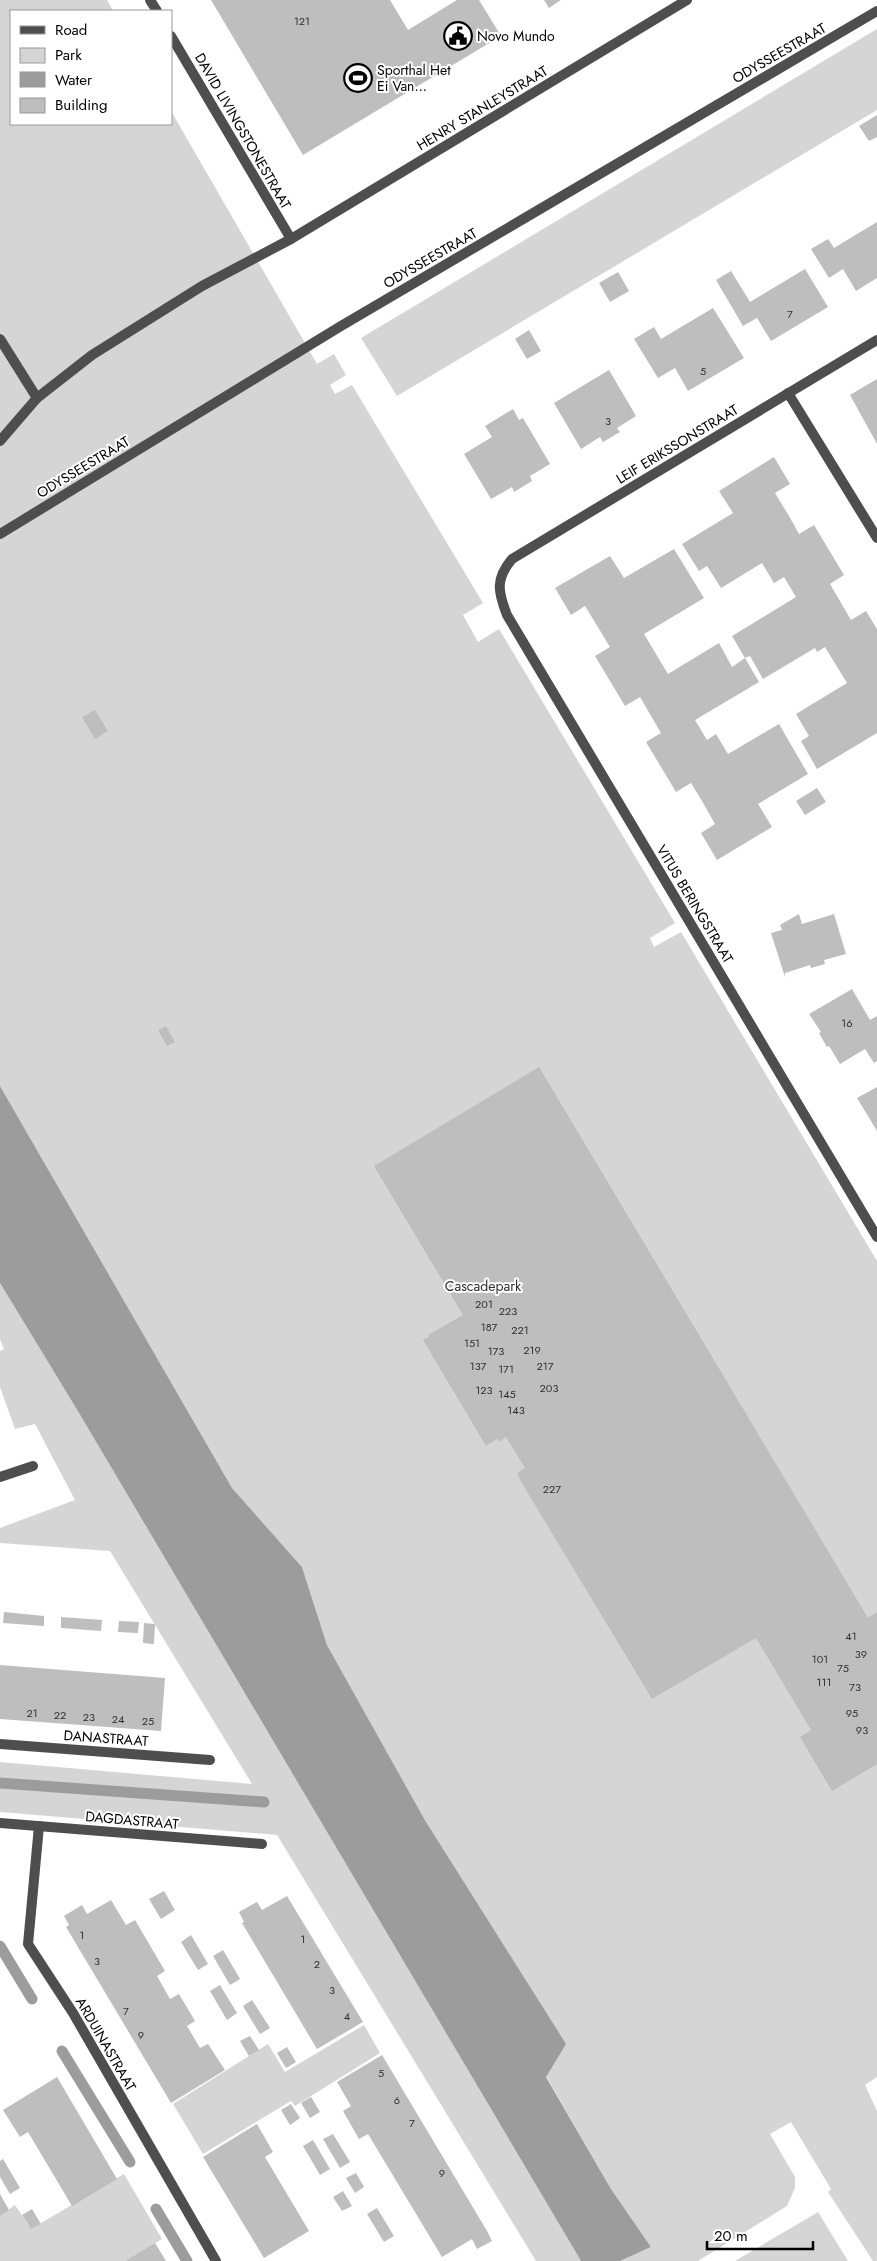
<svg xmlns="http://www.w3.org/2000/svg" width="877" height="2261" font-family="Jost,sans-serif">
<style>
.green{fill:#d5d5d5}
.water{fill:#9c9c9c}
.lines{fill:none;stroke-linecap:round;stroke-linejoin:round}
.stream{stroke:#9c9c9c;stroke-width:11}
.building{fill:#bebebe}
.lane{stroke:#4e4e4e;stroke-width:10}
.street{stroke:#4e4e4e;stroke-width:10}
.labels{text-anchor:middle;dominant-baseline:central;stroke-width:4;stroke-linejoin:round;paint-order:stroke}
.number-label{font-size:11px;fill:#303030}
.poi-label{font-size:14px;fill:#000;stroke:#fff;text-anchor:start}
.street-label{font-size:14px;fill:#000;stroke:#fff}
.park-label{font-size:14px;fill:#2c2c2c;stroke:#fff}
</style>
<rect width="100%" height="100%" fill="#fff"/>
<!-- green -->
<g class="green">
<polygon points="0,0 107,0 113,11 11,11 11,124 171,124 171,111 317,364 334,354 346,375 330,385 335,394 352,385 483,603 463,615 478,642 499,629 675,923 650,938 654,947 681,932 877,1261 877,2077 865,2085 877,2111 877,2261 873,2261 828,2192 831,2189 791,2122 770,2134 795,2177 795,2188 787,2206 698,2261 620,2261 651,2247 611,2189 546,2076 426,1822 327,1645 302,1567 232,1488 0,1086"/>
<polygon points="877,29 877,110 397,396 361,338"/>
<polygon points="0,1283 79,1413 581,2261 536,2261 277,1835 0,1812 0,1762 252,1784 110,1551 0,1543 0,1528 75,1500 35,1424 15,1429 0,1387 0,1351 4,1349 0,1339"/>
<polygon points="364,2025 380,2053 295,2106 291,2101 203,2154 173,2104 268,2044 285,2072"/>
<polygon points="124,2174 162,2239 125,2261 0,2261 0,2216 15,2205 31,2229"/>
<polygon points="818,2212 848,2261 735,2261"/>
</g>
<!-- water -->
<polygon class="water" points="0,1086 232,1488 302,1567 327,1645 426,1822 566,2044 546,2077 611,2189 651,2247 620,2261 581,2261 79,1413 0,1283"/>
<g class="lines">
<!-- stream -->
<g class="stream">
<polyline points="0,1783 264,1802"/>
<polyline points="0,1946 32,1999"/>
<polyline points="62,2051 130,2162"/>
<polyline points="156,2209 187,2261"/>
</g>
</g>
<!-- building -->
<g class="building">
<polygon points="211,0 390,0 408,30 457,0 479,0 501,36 303,155"/>
<polygon points="544,0 561,0 549,8"/>
<polygon points="877,115 877,137 869,141 859,126"/>
<polygon points="877,222 877,278 856,291 843,269 829,278 811,249 828,239 834,248"/>
<polygon points="805,269 828,307 771,341 757,318 743,326 716,280 731,271 750,302"/>
<polygon points="618,272 629,291 610,302 599,283"/>
<polygon points="713,308 744,358 688,391 675,368 658,378 634,339 654,327 661,339"/>
<polygon points="529,330 541,351 527,359 515,339"/>
<polygon points="609,370 636,416 617,428 620,432 603,442 600,437 581,449 554,403"/>
<polygon points="877,379 877,444 850,395"/>
<polygon points="513,409 519,420 523,418 550,464 530,476 532,481 514,492 512,487 491,499 464,454 492,437 485,426"/>
<polygon points="774,457 790,484 775,493 789,516 799,534 814,525 844,575 830,584 851,620 866,611 877,629 877,733 817,769 801,741 809,736 796,714 847,683 825,647 817,652 815,648 763,679 750,656 745,658 732,636 796,597 784,577 774,583 762,563 721,588 707,566 699,571 682,544 733,513 719,491"/>
<polygon points="674,549 704,598 644,634 668,674 719,643 732,667 745,658 759,682 695,720 707,740 716,734 728,754 779,724 808,774 758,804 772,827 717,860 701,833 715,824 702,801 691,783 676,792 646,742 661,733 640,697 625,706 595,656 610,647 585,606 571,615 555,588 610,556 624,578"/>
<polygon points="95,710 108,731 95,739 82,717"/>
<polygon points="817,788 826,802 805,815 796,801"/>
<polygon points="799,914 802,924 834,914 846,954 824,960 825,964 811,968 810,965 785,973 785,977 771,933 782,930 780,925"/>
<polygon points="852,989 870,1020 877,1016 877,1061 874,1063 865,1049 840,1064 829,1046 827,1047 819,1033 821,1032 809,1014"/>
<polygon points="166,1026 175,1042 167,1046 158,1030"/>
<polygon points="539,1067 868,1618 877,1612 877,1764 832,1791 800,1737 811,1730 756,1638 652,1699 520,1480 517,1473 525,1468 506,1437 499,1442 497,1439 486,1446 423,1340 429,1337 428,1335 463,1315 374,1166"/>
<polygon points="877,1087 877,1131 857,1098"/>
<polygon points="4,1612 44,1616 44,1626 3,1623"/>
<polygon points="61,1617 102,1620 101,1631 61,1628"/>
<polygon points="119,1621 139,1622 138,1633 118,1632"/>
<polygon points="144,1623 155,1624 154,1644 143,1643"/>
<polygon points="0,1665 165,1678 161,1731 0,1719"/>
<polygon points="164,1891 175,1910 161,1919 149,1899"/>
<polygon points="287,1896 363,2022 317,2049 242,1923 244,1922 239,1912 257,1902 262,1910"/>
<polygon points="111,1900 126,1925 135,1920 165,1971 157,1976 170,1999 179,1994 195,2021 187,2026 200,2048 208,2044 225,2070 171,2103 66,1927 69,1925 64,1916 82,1905 87,1914"/>
<polygon points="191,1935 208,1964 198,1970 181,1942"/>
<polygon points="223,1950 240,1979 230,1985 213,1956"/>
<polygon points="220,1985 237,2013 227,2020 210,1991"/>
<polygon points="252,2000 270,2028 260,2034 243,2006"/>
<polygon points="250,2036 259,2050 249,2056 240,2041"/>
<polygon points="287,2047 296,2062 286,2068 277,2053"/>
<polygon points="382,2055 487,2231 492,2241 477,2249 472,2239 442,2257 368,2134 359,2139 343,2111 351,2106 337,2082"/>
<polygon points="57,2077 117,2179 72,2206 28,2132 20,2137 3,2110"/>
<polygon points="311,2097 320,2112 310,2118 301,2103"/>
<polygon points="291,2104 300,2118 290,2125 281,2110"/>
<polygon points="257,2124 273,2152 265,2157 309,2231 264,2258 203,2157"/>
<polygon points="333,2134 350,2162 340,2168 323,2139"/>
<polygon points="313,2140 330,2169 320,2175 303,2146"/>
<polygon points="3,2159 20,2188 10,2194 0,2177 0,2161"/>
<polygon points="356,2173 364,2187 355,2193 346,2178"/>
<polygon points="343,2191 352,2206 342,2211 333,2197"/>
<polygon points="0,2194 9,2210 0,2216"/>
<polygon points="377,2208 394,2236 384,2242 367,2214"/>
<polygon points="32,2209 41,2224 31,2229 22,2215"/>
<polygon points="155,2243 166,2261 125,2261"/>
</g>
<g class="lines">
<!-- lane -->
<g class="lane">
<polyline points="0,339 37,398"/>
<polyline points="0,534 341,326 877,11"/>
</g>
<!-- street -->
<g class="street">
<polyline points="150,0 157,11"/>
<polyline points="171,36 291,239"/>
<path d="M 877,340 L 512,559 C 495,579 498,592 507,615 L 877,1237"/>
<polyline points="788,393 877,538"/>
<polyline points="0,441 37,398 92,355 202,286 291,239 687,0"/>
<polyline points="0,1477 33,1466"/>
<polyline points="0,1744 210,1760"/>
<polyline points="0,1823 262,1844"/>
<polyline points="39,1826 28,1944 73,2013 216,2261"/>
</g>
</g>
<!-- icons -->
<defs>
<symbol id="civic-ring" viewBox="-11 -11 22 22"><circle r="9.5" fill="#fff" stroke="#000" stroke-width="1.5"/><path d="M-.6-6.5H3V-4.5H.6V-3L4-1V1h2V6H-6V1h2V-1L-.6-3ZM-1.2 2.5V6h2.4V2.5Z" fill="#000"/></symbol>
<symbol id="stadium-ring" viewBox="-11 -11 22 22"><circle r="9.5" fill="#fff" stroke="#000" stroke-width="1.5"/><path d="M0-5a6.5 5 0 1 0 0 10a6.5 5 0 1 0 0-10ZM-3.5-1.8h7v3.6h-7Z" fill="#000"/></symbol>
</defs>
<g fill-rule="evenodd">
<use href="#civic-ring" x="442" y="20" width="32" height="32"/>
<use href="#stadium-ring" x="342" y="62" width="32" height="32"/>
</g>
<g class="labels">
<!-- number labels -->
<g class="number-label">
<text x="302" y="21">121</text>
<text x="790" y="314">7</text>
<text x="703" y="371">5</text>
<text x="608" y="421">3</text>
<text x="847" y="1023">16</text>
<text x="484" y="1304">201</text>
<text x="508" y="1311">223</text>
<text x="489" y="1327">187</text>
<text x="520" y="1330">221</text>
<text x="472" y="1343">151</text>
<text x="532" y="1350">219</text>
<text x="496" y="1351">173</text>
<text x="478" y="1366">137</text>
<text x="545" y="1366">217</text>
<text x="506" y="1369">171</text>
<text x="549" y="1388">203</text>
<text x="484" y="1390">123</text>
<text x="507" y="1394">145</text>
<text x="516" y="1410">143</text>
<text x="552" y="1489">227</text>
<text x="851" y="1636">41</text>
<text x="861" y="1654">39</text>
<text x="820" y="1659">101</text>
<text x="843" y="1668">75</text>
<text x="824" y="1682">111</text>
<text x="855" y="1687">73</text>
<text x="32" y="1713">21</text>
<text x="852" y="1713">95</text>
<text x="60" y="1715">22</text>
<text x="89" y="1717">23</text>
<text x="118" y="1719">24</text>
<text x="148" y="1721">25</text>
<text x="862" y="1730">93</text>
<text x="82" y="1935">1</text>
<text x="303" y="1939">1</text>
<text x="97" y="1961">3</text>
<text x="317" y="1964">2</text>
<text x="332" y="1990">3</text>
<text x="126" y="2011">7</text>
<text x="347" y="2016">4</text>
<text x="141" y="2035">9</text>
<text x="381" y="2073">5</text>
<text x="397" y="2100">6</text>
<text x="412" y="2123">7</text>
<text x="442" y="2173">9</text>
</g>
<!-- poi labels -->
<g class="poi-label">
<text x="477" y="36">Novo Mundo</text>
<text x="377" y="70">Sporthal Het<tspan x="377" dy="16">Ei Van...</tspan></text>
</g>
<!-- street labels -->
<g class="street-label">
<text transform="translate(779 53) rotate(-30)">ODYSSEESTRAAT</text>
<text transform="translate(482 108) rotate(-31)">HENRY STANLEYSTRAAT</text>
<text transform="translate(243 131) rotate(60)">DAVID LIVINGSTONESTRAAT</text>
<text transform="translate(430 258) rotate(-30)">ODYSSEESTRAAT</text>
<text transform="translate(677 444) rotate(-31)">LEIF ERIKSSONSTRAAT</text>
<text transform="translate(83 467) rotate(-31)">ODYSSEESTRAAT</text>
<text transform="translate(695 904) rotate(59)">VITUS BERINGSTRAAT</text>
<text transform="translate(106 1738) rotate(4)">DANASTRAAT</text>
<text transform="translate(132 1820) rotate(5)">DAGDASTRAAT</text>
<text transform="translate(106 2044) rotate(60)">ARDUINASTRAAT</text>
</g>
<!-- park labels -->
<g class="park-label">
<text x="483" y="1286">Cascadepark</text>
</g>
</g>
<!-- legend -->
<rect x="10" y="10" width="162" height="115" fill="#ffffff" stroke="#999999"/>
<rect x="20" y="26" width="25" height="8" fill="#4e4e4e" stroke="#999999"/>
<text x="55" y="35" font-size="15" fill="#000000">Road</text>
<rect x="20" y="48" width="25" height="15" fill="#d5d5d5" stroke="#999999"/>
<text x="55" y="60" font-size="15" fill="#000000">Park</text>
<rect x="20" y="72" width="25" height="15" fill="#9c9c9c" stroke="#999999"/>
<text x="55" y="85" font-size="15" fill="#000000">Water</text>
<rect x="20" y="98" width="25" height="15" fill="#bebebe" stroke="#999999"/>
<text x="55" y="110" font-size="15" fill="#000000">Building</text>
<!-- scale -->
<path d="M707 2241v8h106v-8" fill="none" stroke="#000000" stroke-width="2.5"/>
<text x="714" y="2241" font-size="15" fill="#000000" stroke="#ffffff" stroke-width="4" paint-order="stroke">20 m</text>
</svg>
